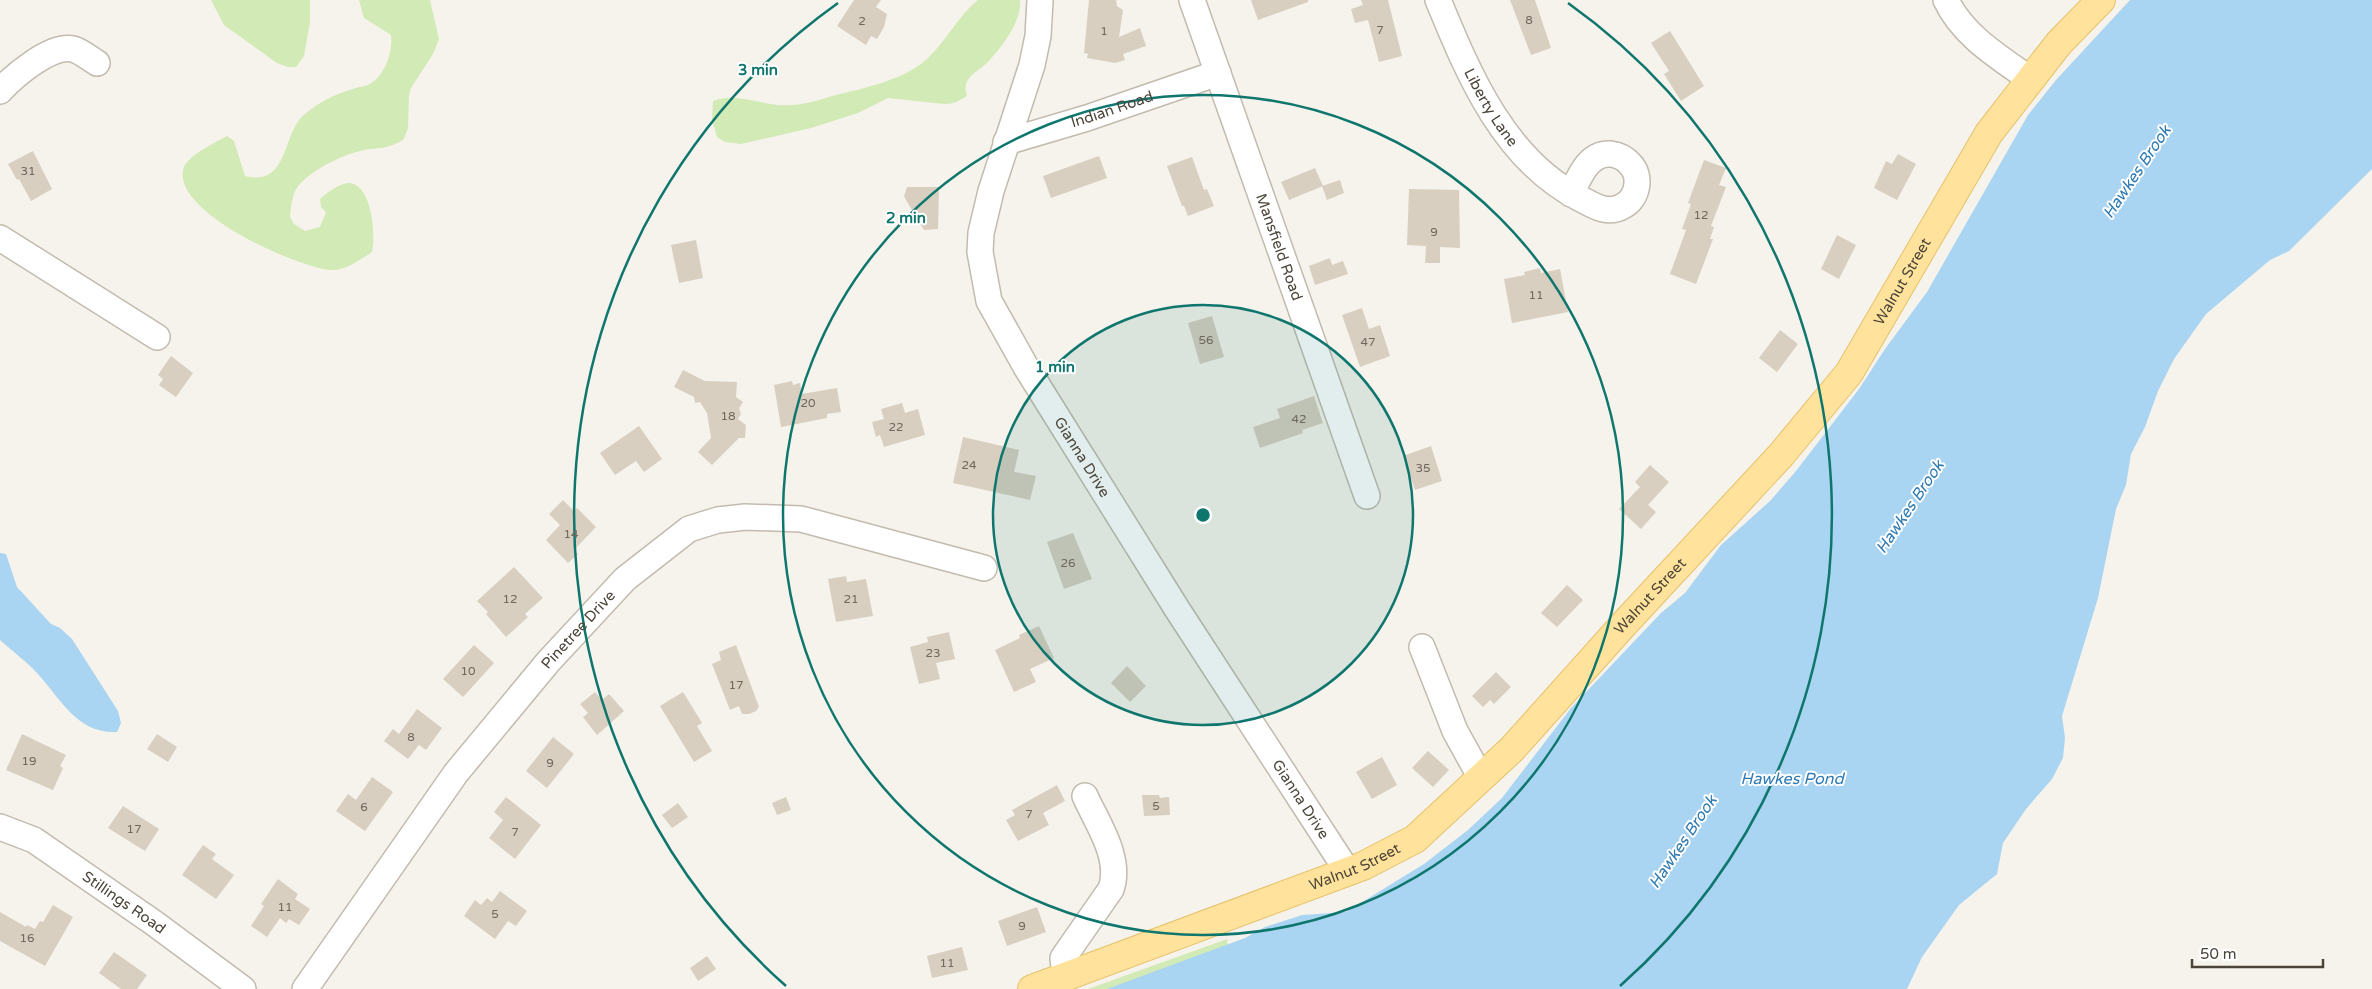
<svg xmlns="http://www.w3.org/2000/svg" width="2372" height="989" font-family="'Varela Round',sans-serif">
<style>
.green{fill:#d2eab5}
.water{fill:#a9d4f2}
.building{fill:#d8cfc1}
.lines{fill:none;stroke-linecap:round;stroke-linejoin:round}
.minor-casing{stroke:#c2bbae;stroke-width:28}
.major-casing{stroke:#e6c16a;stroke-width:30}
.minor{stroke:#fff;stroke-width:25}
.major{stroke:#ffe39c;stroke-width:28}
.ring{fill:none;stroke:#0f766e;stroke-width:2.5}
.labels{text-anchor:middle;dominant-baseline:central;stroke-width:4;stroke-linejoin:round;paint-order:stroke}
.number-label{font-size:12px;fill:#6e675b}
.street-label{font-size:15px;fill:#4b4439;stroke:#fff}
.water-label{font-size:16px;font-style:italic;fill:#2e7ab2;stroke:#fff}
.centre{fill:#0f766e;stroke:#fff;stroke-width:2.5}
.ring-label{font-size:15px;text-anchor:middle;font-weight:bold;fill:#0f766e;stroke:#fff;stroke-width:4;stroke-linejoin:round;paint-order:stroke}
</style>
<rect width="100%" height="100%" fill="#f6f3ec"/>
<!-- green -->
<g class="green">
<polygon points="211,0 310,0 310,22 304,56 296,67 288,67 277,63 224,25"/>
<path d="M 359,0 L 430,0 L 439,39 L 433,54 L 411,88 L 409,95 L 408,128 L 404,139 C 389,150 376,147 360,151 C 340,156 314,169 300,184 C 292,191 291,207 290,217 L 294,224 L 305,231 L 320,227 L 326,212 L 321,207 L 320,199 C 326,193 341,182 350,183 C 372,185 376,236 372,252 C 359,260 346,271 330,270 C 297,267 168,211 184,167 C 189,155 216,142 227,136 L 234,141 L 245,176 C 290,187 281,133 305,114 C 319,102 335,94 353,89 C 357,87 363,87 368,85 C 385,77 393,52 391,35 L 364,18 Z"/>
<path d="M 978,0 L 1020,0 C 1022,21 1002,47 988,62 C 981,69 969,74 966,84 C 965,87 966,93 967,96 C 959,101 954,104 944,104 L 888,98 L 858,113 L 811,128 L 741,144 L 725,142 L 717,137 L 712,120 L 713,101 C 739,91 765,108 792,105 C 809,104 824,98 840,94 C 869,87 906,79 928,58 C 947,40 958,16 978,0 Z"/>
<polygon points="1227,939 1233,989 1088,989"/>
</g>
<!-- water -->
<g class="water">
<polygon points="2130,0 2372,0 2372,169 2289,251 2270,260 2206,314 2174,359 2158,391 2145,427 2131,454 2126,485 2116,509 2098,598 2062,716 2065,738 2063,758 2052,779 2026,809 2003,843 1997,874 1959,905 1922,957 1907,989 1107,989 1245,938 1265,927 1302,915 1346,912 1424,864 1468,830 1502,798 1571,708 1661,613 1685,593 1721,545 1770,501 1796,471 1859,389 1885,349 1927,292 2028,115 2056,80"/>
<path d="M 0,553 L 6,554 L 17,587 L 51,624 L 60,628 L 72,639 L 118,711 L 121,723 L 117,732 C 77,734 61,699 37,673 C 26,661 12,651 0,640 Z"/>
</g>
<!-- building -->
<g class="building">
<polygon points="854,0 881,0 876,7 887,14 884,27 877,39 871,36 866,45 837,26"/>
<polygon points="1089,0 1116,0 1117,6 1123,10 1119,37 1140,28 1146,46 1123,54 1125,60 1115,63 1087,58 1088,54 1084,53"/>
<polygon points="1251,0 1308,0 1308,2 1258,20"/>
<polygon points="1361,0 1388,0 1402,56 1379,62 1368,20 1355,23 1351,9 1363,5"/>
<polygon points="1510,0 1535,0 1551,48 1531,55"/>
<polygon points="1670,31 1704,86 1681,101 1664,74 1669,71 1651,43"/>
<polygon points="33,151 52,189 31,201 19,179 17,180 8,164"/>
<polygon points="1898,154 1916,164 1897,200 1874,188 1886,161 1892,164"/>
<polygon points="1099,156 1107,178 1051,198 1043,176"/>
<polygon points="1192,157 1204,190 1207,189 1214,206 1188,216 1184,206 1182,206 1167,166"/>
<polygon points="1704,160 1726,168 1719,185 1726,187 1711,226 1714,227 1710,239 1713,239 1696,284 1670,274 1686,230 1682,229 1691,204 1688,203"/>
<polygon points="1315,168 1323,186 1289,200 1281,182"/>
<polygon points="1340,180 1344,193 1327,200 1322,186"/>
<polygon points="907,187 939,187 938,229 924,230 906,200 904,196"/>
<polygon points="1409,189 1459,190 1460,248 1440,247 1440,263 1425,263 1426,246 1407,245"/>
<polygon points="1837,235 1856,245 1839,279 1821,269"/>
<polygon points="696,240 703,278 679,283 671,245"/>
<polygon points="1330,258 1332,265 1343,261 1348,274 1315,285 1309,266"/>
<polygon points="1540,268 1541,273 1560,269 1568,312 1512,323 1504,279 1525,275 1524,272"/>
<polygon points="1362,308 1369,329 1380,325 1390,356 1360,367 1342,315"/>
<polygon points="1212,316 1224,357 1200,364 1188,323"/>
<polygon points="1780,330 1798,344 1777,372 1759,358"/>
<polygon points="171,356 193,373 176,397 159,385 163,379 158,375"/>
<polygon points="683,370 705,381 737,382 736,397 743,402 739,408 741,414 738,419 746,425 745,438 739,438 712,465 698,452 711,438 707,413 700,402 695,403 694,397 674,387"/>
<polygon points="792,381 793,385 800,383 802,394 837,388 841,412 827,414 827,418 781,427 774,385"/>
<polygon points="1314,396 1323,423 1302,430 1303,433 1260,448 1253,427 1280,418 1277,409"/>
<polygon points="902,403 905,413 918,409 925,435 884,447 880,435 876,437 872,422 884,419 881,409"/>
<polygon points="639,426 662,459 644,472 636,461 615,475 600,453"/>
<polygon points="963,437 1019,450 1014,472 1036,476 1030,500 953,483"/>
<polygon points="1431,446 1442,481 1415,490 1403,456"/>
<polygon points="1650,465 1669,482 1648,505 1656,512 1641,529 1619,509 1640,487 1635,482"/>
<polygon points="563,500 574,511 577,508 596,527 574,550 578,554 568,563 546,540 560,525 549,514"/>
<polygon points="1073,533 1092,579 1064,589 1047,542"/>
<polygon points="514,567 543,598 525,614 528,617 506,637 486,614 488,612 477,601"/>
<polygon points="846,576 847,582 866,579 873,616 836,622 828,579"/>
<polygon points="1567,585 1583,600 1557,627 1541,613"/>
<polygon points="1039,626 1054,658 1030,669 1036,682 1014,692 995,650 1020,638 1019,635"/>
<polygon points="949,632 955,659 936,663 940,679 919,684 910,647 928,642 927,637"/>
<polygon points="474,645 494,663 463,697 443,679"/>
<polygon points="736,645 759,707 756,711 749,714 742,714 739,706 730,710 712,664 721,660 719,652"/>
<polygon points="1127,666 1146,686 1130,702 1111,683"/>
<polygon points="1496,672 1511,687 1494,704 1490,700 1483,707 1472,696"/>
<polygon points="595,692 602,700 609,694 624,711 597,735 583,717 588,713 580,704"/>
<polygon points="683,692 702,723 697,726 712,751 694,762 660,706"/>
<polygon points="417,709 442,728 426,750 419,745 408,759 384,741 393,729 399,734"/>
<polygon points="22,734 66,755 60,766 63,768 53,790 6,770"/>
<polygon points="157,734 177,747 168,762 147,749"/>
<polygon points="553,737 574,754 547,788 526,771"/>
<polygon points="1428,751 1449,770 1433,787 1412,768"/>
<polygon points="1382,757 1397,785 1372,799 1356,772"/>
<polygon points="372,777 393,792 365,831 336,811 348,794 356,800"/>
<polygon points="1057,785 1065,801 1043,813 1049,825 1018,841 1006,820 1015,815 1012,810"/>
<polygon points="1142,795 1159,795 1160,798 1169,797 1170,815 1144,816"/>
<polygon points="506,797 541,825 515,859 489,838 503,820 494,812"/>
<polygon points="786,797 791,810 777,815 772,803"/>
<polygon points="678,803 688,817 672,828 662,815"/>
<polygon points="123,806 159,829 145,851 108,828"/>
<polygon points="203,845 216,854 212,859 234,875 216,899 182,875"/>
<polygon points="278,879 298,894 295,899 310,909 299,925 289,919 286,923 280,918 267,937 251,926 264,906 261,904"/>
<polygon points="500,891 527,911 516,926 508,921 495,939 464,916 475,900 481,905 487,898 492,902"/>
<polygon points="53,905 73,917 45,966 0,941 0,912 26,927 27,925 35,929 40,921 43,922"/>
<polygon points="1037,907 1046,932 1007,946 998,921"/>
<polygon points="962,947 968,970 932,978 927,956"/>
<polygon points="114,952 147,975 137,989 121,989 99,973"/>
<polygon points="707,956 716,969 698,981 690,968"/>
</g>
<g class="lines">
<defs>
<g id="minor">
<path id="s1" d="M 1040,0 L 1038,36 L 1032,65 L 991,191 L 981,233 L 980,252 L 989,301 L 1026,367 L 1177,609 L 1348,872"/>
<path id="s2" d="M 1192,0 L 1367,496"/>
<path id="s3" d="M 1438,0 C 1469,75 1504,160 1581,199 C 1594,206 1608,215 1623,206 C 1638,198 1642,176 1630,164 C 1625,158 1618,155 1611,154 C 1588,152 1579,178 1571,194"/>
<path d="M 1946,0 C 1963,36 1999,57 2031,80"/>
<path d="M 0,91 C 14,76 51,44 73,49 C 81,51 90,59 97,63"/>
<path id="s4" d="M 1006,142 L 1087,118 L 1218,73"/>
<polyline points="0,238 157,337"/>
<polyline points="1422,647 1455,731 1481,778"/>
<path id="s5" d="M 0,827 L 34,840 L 154,923 L 243,989"/>
<path d="M 1065,977 L 1063,958 L 1111,889 C 1122,858 1097,823 1085,796"/>
<path id="s6" d="M 305,989 L 456,773 L 548,662 L 625,579 L 689,529 L 718,520 L 745,517 L 801,519 L 984,568"/>
</g>
<g id="major">
<path id="s7" d="M 1032,989 L 1363,866 L 1415,839 L 1512,749 L 1624,624 L 1781,455 L 1849,373 L 1989,133 L 2059,43 L 2101,0"/>
</g>
</defs>
<!-- minor casing -->
<use href="#minor" class="minor-casing"/>
<!-- major casing -->
<use href="#major" class="major-casing"/>
<!-- minor -->
<use href="#minor" class="minor"/>
<!-- major -->
<use href="#major" class="major"/>
</g>
<!-- distance rings -->
<circle cx="1203" cy="515" r="210" fill="#0f766e" fill-opacity=".12"/>
<g class="ring">
<circle cx="1203" cy="515" r="210"/>
<circle cx="1203" cy="515" r="420"/>
<path d="M786 986A629 629 0 0 1 838 3M1568 3A629 629 0 0 1 1620 986"/>
</g>
<g class="labels">
<!-- number labels -->
<g class="number-label">
<text x="1529" y="20">8</text>
<text x="862" y="21">2</text>
<text x="1380" y="30">7</text>
<text x="1104" y="31">1</text>
<text x="28" y="171">31</text>
<text x="1701" y="215">12</text>
<text x="1434" y="232">9</text>
<text x="1536" y="295">11</text>
<text x="1206" y="340">56</text>
<text x="1368" y="342">47</text>
<text x="808" y="403">20</text>
<text x="728" y="416">18</text>
<text x="1299" y="419">42</text>
<text x="896" y="427">22</text>
<text x="969" y="465">24</text>
<text x="1423" y="468">35</text>
<text x="571" y="534">14</text>
<text x="1068" y="563">26</text>
<text x="510" y="599">12</text>
<text x="851" y="599">21</text>
<text x="933" y="653">23</text>
<text x="468" y="671">10</text>
<text x="736" y="685">17</text>
<text x="411" y="737">8</text>
<text x="29" y="761">19</text>
<text x="550" y="763">9</text>
<text x="1156" y="806">5</text>
<text x="364" y="807">6</text>
<text x="1029" y="814">7</text>
<text x="134" y="829">17</text>
<text x="515" y="832">7</text>
<text x="285" y="907">11</text>
<text x="495" y="914">5</text>
<text x="1022" y="926">9</text>
<text x="27" y="938">16</text>
<text x="947" y="963">11</text>
</g>
<!-- street labels -->
<g class="street-label">
<text stroke="none"><textPath href="#s3" startOffset="120">Liberty Lane</textPath></text>
<text stroke="none"><textPath href="#s4" startOffset="111">Indian Road</textPath></text>
<text stroke="none"><textPath href="#s2" startOffset="262">Mansfield Road</textPath></text>
<text stroke="none"><textPath href="#s7" startOffset="1155">Walnut Street</textPath></text>
<text stroke="none"><textPath href="#s1" startOffset="492">Gianna Drive</textPath></text>
<text stroke="none"><textPath href="#s7" startOffset="750">Walnut Street</textPath></text>
<text stroke="none"><textPath href="#s6" startOffset="452">Pinetree Drive</textPath></text>
<text stroke="none"><textPath href="#s1" startOffset="898">Gianna Drive</textPath></text>
<text stroke="none"><textPath href="#s7" startOffset="345">Walnut Street</textPath></text>
<text stroke="none"><textPath href="#s5" startOffset="146">Stillings Road</textPath></text>
</g>
<!-- water labels -->
<g class="water-label">
<text transform="translate(2137 172) rotate(-56)">Hawkes Brook</text>
<text transform="translate(1910 507) rotate(-56)">Hawkes Brook</text>
<text x="1792" y="779">Hawkes Pond</text>
<text transform="translate(1683 842) rotate(-56)">Hawkes Brook</text>
</g>
</g>
<circle cx="1203" cy="515" r="8" class="centre"/>
<g class="ring-label">
<text x="758" y="75">3 min</text>
<text x="906" y="223">2 min</text>
<text x="1055" y="372">1 min</text>
</g>
<!-- scale -->
<path d="M2192 959v8h131v-8" fill="none" stroke="#4b4439" stroke-width="2.5"/>
<text x="2200" y="959" font-size="15" fill="#4b4439" stroke="#ffffff" stroke-width="4" paint-order="stroke">50 m</text>
</svg>
